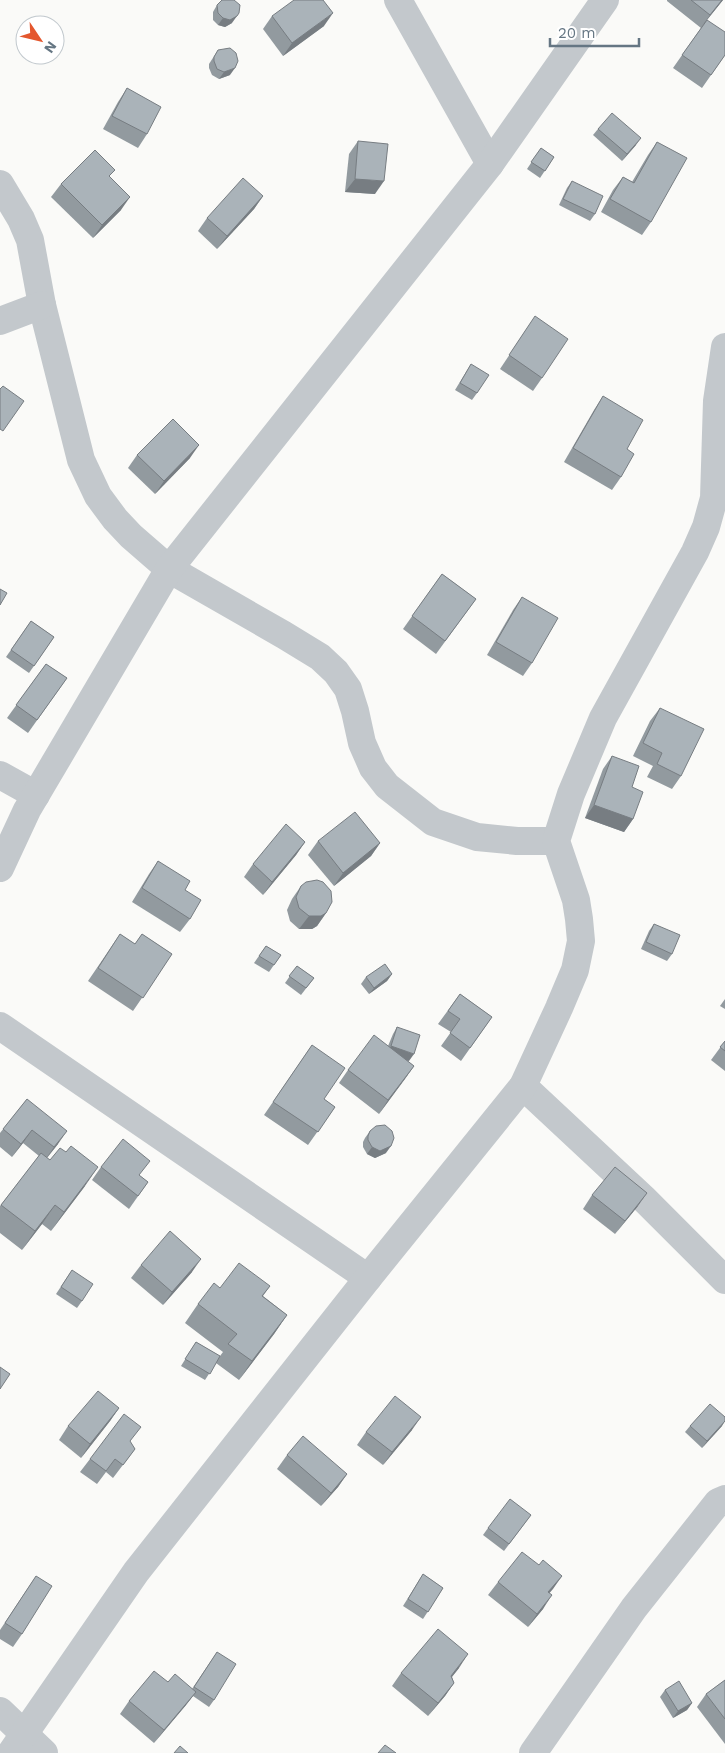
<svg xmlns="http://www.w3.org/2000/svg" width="725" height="1753" font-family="'Work Sans',sans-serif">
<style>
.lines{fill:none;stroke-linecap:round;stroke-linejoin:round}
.minor{stroke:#c3c8cc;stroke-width:28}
.wall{fill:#929a9f}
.shaded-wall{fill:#777d82}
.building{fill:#aab3b9;stroke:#777d82}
</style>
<rect width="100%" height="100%" fill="#fafaf8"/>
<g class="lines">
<!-- minor -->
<g class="minor">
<polyline points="398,0 490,164"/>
<polyline points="0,184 21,219 30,240 42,305 81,460 98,496 115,519 131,536 169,569 284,635 320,657 336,672 348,689 355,711 362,743 373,768 387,786 433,822 477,837 517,841 556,841"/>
<polyline points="0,321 42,305"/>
<polyline points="0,775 36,795"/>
<polyline points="0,868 27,810 169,569 490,164 605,0"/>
<polyline points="0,1026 368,1278"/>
<polyline points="523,1086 643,1198 725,1280"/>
<polyline points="0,1711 44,1753"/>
<polyline points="11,1753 136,1572 368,1278 523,1086 559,1008 575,970 581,941 579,919 576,900 556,841 571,794 603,718 695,552 706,527 714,498 717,401 725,347"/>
<polyline points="533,1753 634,1608 718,1502 725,1499"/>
</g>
</g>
<!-- wall -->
<g class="wall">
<polygon points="667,0 723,0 707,20 725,55 702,88 673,68 701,28 667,1"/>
<polygon points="217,5 232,23 225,27 218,25 213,20 213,12"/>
<polygon points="272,16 324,26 283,56 263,29"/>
<polygon points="218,50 230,75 219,79 212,75 209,68 209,64"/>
<polygon points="127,88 147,134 138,148 103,129 118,102"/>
<polygon points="598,129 636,145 622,161 593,135"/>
<polygon points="358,141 375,194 345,192 349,154"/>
<polygon points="657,142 651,222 642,235 601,212 613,190 623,177 632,182 648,155"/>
<polygon points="541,148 554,157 540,178 527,169"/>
<polygon points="110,177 121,210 93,238 51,197 61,184"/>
<polygon points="572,181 595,214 590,221 559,205 567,188"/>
<polygon points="263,196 254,209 217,249 198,231 207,218"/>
<polygon points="526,330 542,378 533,391 500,369"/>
<polygon points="471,364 477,393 472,400 455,390"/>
<polygon points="603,396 627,449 621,477 612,490 564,462 594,410"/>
<polygon points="137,455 190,458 155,494 128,468"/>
<polygon points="442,574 476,599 436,654 403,629"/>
<polygon points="522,597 532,663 523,676 487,655 513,610"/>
<polygon points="31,621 54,637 29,673 6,657"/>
<polygon points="46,664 67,678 28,733 7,718"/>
<polygon points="660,708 681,776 672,789 647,777 653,766 633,756 650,721"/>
<polygon points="612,756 632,787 633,819 624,832 585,818 603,769"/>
<polygon points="318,841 380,843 371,856 334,886 308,855"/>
<polygon points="305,842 296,855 263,895 244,877 253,864"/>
<polygon points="158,861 185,890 190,919 180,932 132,902 149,874"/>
<polygon points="301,886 326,913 317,926 312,929 299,929 290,921 287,910 292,899"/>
<polygon points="654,924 672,954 667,961 641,949 649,931"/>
<polygon points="120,934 135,944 142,934 172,954 133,1011 88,981"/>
<polygon points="266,946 281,955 269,972 254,963"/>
<polygon points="297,966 314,978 301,995 285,983"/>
<polygon points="392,974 387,981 369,994 361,984 366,977"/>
<polygon points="460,994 492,1017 461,1061 441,1046 451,1032 438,1024"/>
<polygon points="725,999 725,1009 720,1006"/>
<polygon points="397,1027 409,1061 408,1061 414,1066 379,1114 339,1083 348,1070 388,1046 393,1034"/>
<polygon points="725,1041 725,1071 711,1060"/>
<polygon points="312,1045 324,1099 335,1107 308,1145 264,1115"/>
<polygon points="27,1099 58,1144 47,1158 85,1186 51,1231 42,1224 22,1250 0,1233 0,1206 39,1156 23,1143 12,1157 0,1147 0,1133"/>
<polygon points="370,1131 386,1153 375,1158 367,1154 363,1147 363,1142 365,1138"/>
<polygon points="101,1167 140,1176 148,1182 129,1209 92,1180"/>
<polygon points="592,1195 638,1206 615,1234 583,1209"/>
<polygon points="141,1265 192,1272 163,1305 131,1278"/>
<polygon points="72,1270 82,1301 77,1308 56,1294"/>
<polygon points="270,1286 263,1296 287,1315 274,1334 239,1380 216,1363 205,1380 181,1366 196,1342 220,1356 223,1352 185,1323 198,1304 220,1288"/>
<polygon points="119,1408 110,1421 81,1458 59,1440 68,1426"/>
<polygon points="690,1426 722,1426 702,1448 685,1432"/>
<polygon points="412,1430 383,1465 357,1445 366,1432"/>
<polygon points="130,1442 135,1449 113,1478 106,1472 97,1484 80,1472 90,1459"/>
<polygon points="287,1455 347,1474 338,1487 321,1506 277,1469"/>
<polygon points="531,1515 504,1551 483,1535 488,1528"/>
<polygon points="539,1565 562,1576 549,1593 543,1609 528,1627 488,1595 498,1582"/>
<polygon points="423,1574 443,1588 423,1619 403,1606"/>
<polygon points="36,1576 22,1634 13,1647 0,1639 0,1630"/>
<polygon points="217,1652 214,1700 209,1707 193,1696 186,1705 154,1743 120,1714 129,1701 168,1682 192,1689"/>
<polygon points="459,1668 452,1677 454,1683 445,1696 428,1716 392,1686 401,1673"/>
<polygon points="725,1680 725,1744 697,1707 706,1694"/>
<polygon points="665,1690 692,1703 687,1710 673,1718 660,1697"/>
</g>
<!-- shaded-wall -->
<g class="shaded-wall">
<polygon points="722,0 723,0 702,26 710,15"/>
<polygon points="333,13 324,26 283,56 292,43"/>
<polygon points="237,16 232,23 225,27 218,25 223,18"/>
<polygon points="235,68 230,75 219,79 224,72"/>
<polygon points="641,138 636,145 622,161 627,154"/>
<polygon points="355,179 384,181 375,194 345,192"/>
<polygon points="263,196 254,209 217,249 227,236"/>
<polygon points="130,197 121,210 93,238 102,225"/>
<polygon points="199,445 190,458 155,494 164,481"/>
<polygon points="594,805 633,819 624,832 585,818"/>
<polygon points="305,842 296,855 263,895 272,882"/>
<polygon points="380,843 371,856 334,886 343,873"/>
<polygon points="326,913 317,926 312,929 299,929 309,916"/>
<polygon points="392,974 387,981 369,994 374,988"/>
<polygon points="391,1046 414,1054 409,1061 386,1053"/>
<polygon points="414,1066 405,1079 379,1114 388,1100"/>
<polygon points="32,1130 23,1143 12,1157 21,1144"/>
<polygon points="67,1131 58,1144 45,1160 54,1147"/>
<polygon points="391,1146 386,1153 375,1158 367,1154 372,1147"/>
<polygon points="98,1167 85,1186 51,1231 64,1212"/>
<polygon points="647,1193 638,1206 615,1234 625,1221"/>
<polygon points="55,1205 42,1224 22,1250 35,1231"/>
<polygon points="201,1259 192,1272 163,1305 172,1292"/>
<polygon points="287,1315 274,1334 239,1380 252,1361"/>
<polygon points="119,1408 110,1421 81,1458 90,1444"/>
<polygon points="421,1417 412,1430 383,1465 392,1452"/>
<polygon points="725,1421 722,1426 702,1448 707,1441"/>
<polygon points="347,1474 338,1487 321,1506 331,1493"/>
<polygon points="562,1576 553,1589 539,1605 548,1592"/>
<polygon points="552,1595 543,1609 528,1627 537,1614"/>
<polygon points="468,1654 459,1668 442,1689 451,1676"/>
<polygon points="454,1683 445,1696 428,1716 438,1703"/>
<polygon points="196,1692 186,1705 154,1743 164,1730"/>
<polygon points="692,1703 687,1710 673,1718 678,1711"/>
</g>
<!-- building -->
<g class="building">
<polygon points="222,0 234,0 240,5 239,13 237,16 230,20 223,18 218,13 217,5"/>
<polygon points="294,0 323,0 333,13 292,43 272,16"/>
<polygon points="691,0 722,0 710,15"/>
<polygon points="707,20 725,32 725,55 711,75 682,55"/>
<polygon points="230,48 236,53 238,61 235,68 224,72 217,69 214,61 214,57 218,50"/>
<polygon points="127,88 161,107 147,134 112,116"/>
<polygon points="612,113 641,138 627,154 598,129"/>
<polygon points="358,141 388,144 384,181 355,179"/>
<polygon points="657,142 687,158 651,222 610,199 623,177 634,183"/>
<polygon points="541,148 554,157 545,171 531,162"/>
<polygon points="95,150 115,170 109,176 130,197 102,225 61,184"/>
<polygon points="243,178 263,196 227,236 207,218"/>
<polygon points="572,181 603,196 595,214 563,199"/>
<polygon points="535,316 568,339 542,378 509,355"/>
<polygon points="471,364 489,375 477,393 460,383"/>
<polygon points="3,386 24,401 3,431 0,429 0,389"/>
<polygon points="603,396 643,420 627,449 634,454 621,477 573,448"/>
<polygon points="173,419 199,445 164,481 137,455"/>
<polygon points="442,574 476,599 445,641 412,616"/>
<polygon points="0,589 7,593 0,605"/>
<polygon points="522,597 558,618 532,663 496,642"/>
<polygon points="31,621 54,637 34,666 11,650"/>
<polygon points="46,664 67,678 37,720 16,705"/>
<polygon points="660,708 704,729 681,776 657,764 662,753 643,743"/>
<polygon points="612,756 639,766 632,787 643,792 633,819 594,805"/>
<polygon points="355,812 380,843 343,873 318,841"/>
<polygon points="286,824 305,842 272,882 253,864"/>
<polygon points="158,861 190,881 185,890 201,900 190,919 142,888"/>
<polygon points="317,880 323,882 331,891 332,902 326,913 321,916 309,916 299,908 296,897 301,886 306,882"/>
<polygon points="654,924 680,935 672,954 646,942"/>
<polygon points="120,934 135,944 142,934 172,954 143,998 98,968"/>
<polygon points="266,946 281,955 274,965 259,956"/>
<polygon points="385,964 392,974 374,988 366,977"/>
<polygon points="297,966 314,978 306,988 289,976"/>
<polygon points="460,994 492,1017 470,1048 450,1033 460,1019 448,1011"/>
<polygon points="397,1027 420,1035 414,1054 391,1046"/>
<polygon points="374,1035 414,1066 388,1100 348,1070"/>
<polygon points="725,1041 725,1051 720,1047"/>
<polygon points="312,1045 345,1068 324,1099 335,1107 318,1132 273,1102"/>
<polygon points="27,1099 67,1131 54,1147 32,1130 21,1144 3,1129"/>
<polygon points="385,1125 392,1131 394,1138 391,1146 380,1151 372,1147 368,1140 368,1136 370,1131 376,1126"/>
<polygon points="123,1139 150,1161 139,1175 148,1182 138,1196 101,1167"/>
<polygon points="71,1146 98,1167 64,1212 55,1205 35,1231 1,1205 41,1153 50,1160 60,1148 66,1152"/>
<polygon points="615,1167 647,1193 625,1221 592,1195"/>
<polygon points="170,1231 201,1259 172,1292 141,1265"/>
<polygon points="239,1263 270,1286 262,1296 287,1315 252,1361 228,1344 237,1334 198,1304 214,1283 220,1288"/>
<polygon points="72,1270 93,1284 82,1301 61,1287"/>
<polygon points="196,1342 220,1356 210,1374 185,1359"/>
<polygon points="0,1367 10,1374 0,1389"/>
<polygon points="98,1391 119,1408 90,1444 68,1426"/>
<polygon points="395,1396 421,1417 392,1452 366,1432"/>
<polygon points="710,1404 725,1417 725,1421 707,1441 690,1426"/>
<polygon points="124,1414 141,1427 130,1441 135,1449 123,1465 115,1459 106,1471 90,1459"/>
<polygon points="303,1436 347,1474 331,1493 287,1455"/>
<polygon points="510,1499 531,1515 509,1544 488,1528"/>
<polygon points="522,1552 539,1565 543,1560 562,1576 548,1592 552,1595 537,1614 498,1582"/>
<polygon points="423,1574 443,1588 428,1612 408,1599"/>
<polygon points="36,1576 52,1586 22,1634 5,1623"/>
<polygon points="438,1629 468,1654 451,1676 454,1683 438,1703 401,1673"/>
<polygon points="217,1652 236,1664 214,1700 194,1687"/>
<polygon points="154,1671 168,1682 175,1674 196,1692 164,1730 129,1701"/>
<polygon points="725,1680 725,1719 706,1694"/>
<polygon points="679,1681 692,1703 678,1711 665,1690"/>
<polygon points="385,1745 396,1753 378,1753"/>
<polygon points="180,1746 188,1753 174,1753"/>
</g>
<!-- north arrow -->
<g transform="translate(40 40) rotate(125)"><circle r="24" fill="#ffffff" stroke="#c1c8cd"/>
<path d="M0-4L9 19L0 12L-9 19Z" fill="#e4572e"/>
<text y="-8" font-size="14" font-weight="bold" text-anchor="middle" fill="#657683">N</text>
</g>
<!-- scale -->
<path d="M550 38v8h89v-8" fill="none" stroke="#657683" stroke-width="2.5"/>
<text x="558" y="38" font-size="15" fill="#657683" stroke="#ffffff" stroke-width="4" paint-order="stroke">20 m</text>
</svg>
